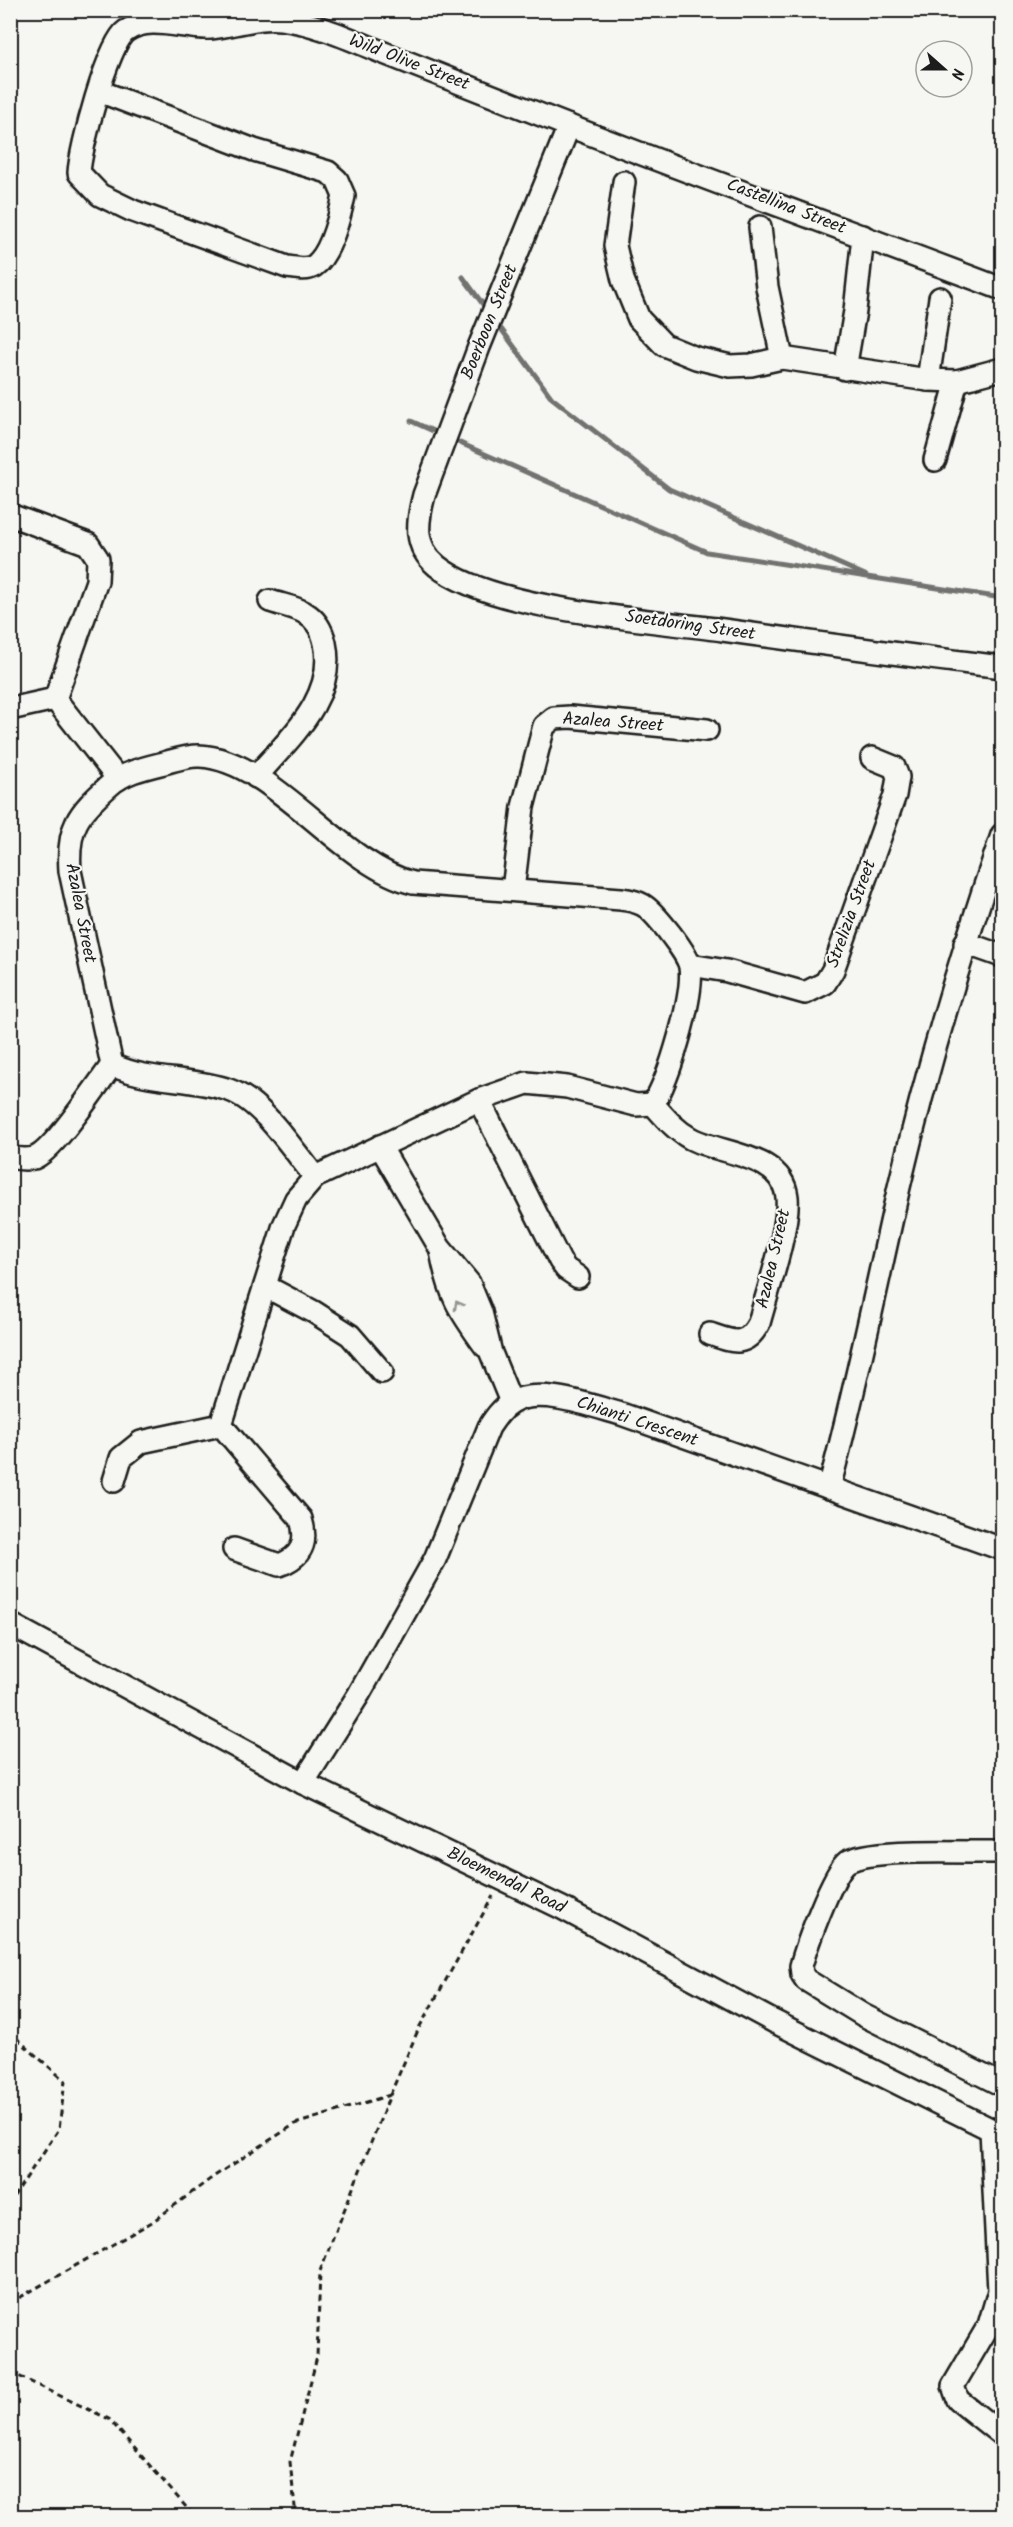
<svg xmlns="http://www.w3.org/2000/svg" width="1013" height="2527" font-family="Kalam,sans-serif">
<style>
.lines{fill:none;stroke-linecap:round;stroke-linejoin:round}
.stream{stroke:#727271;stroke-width:5}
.minor-casing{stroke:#1c1c1c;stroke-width:26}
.path{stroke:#1c1c1c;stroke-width:3;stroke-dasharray:6 4.5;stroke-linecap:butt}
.minor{stroke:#f6f6f2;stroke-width:21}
.oneway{stroke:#949492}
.labels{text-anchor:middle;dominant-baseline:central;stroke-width:4.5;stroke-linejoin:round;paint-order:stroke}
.street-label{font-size:18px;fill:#1c1c1c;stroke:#f6f6f2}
</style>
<rect width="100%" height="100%" fill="#f6f6f2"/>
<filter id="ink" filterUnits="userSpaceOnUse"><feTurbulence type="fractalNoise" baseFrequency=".0167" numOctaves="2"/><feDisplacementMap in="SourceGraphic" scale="12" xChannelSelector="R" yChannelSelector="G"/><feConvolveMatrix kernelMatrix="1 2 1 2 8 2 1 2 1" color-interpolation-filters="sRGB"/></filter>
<g filter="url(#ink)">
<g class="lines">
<!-- stream -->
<g class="stream">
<polyline points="463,277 487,310"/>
<polyline points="496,322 552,398 669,489 865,575"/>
<polyline points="411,421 442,435"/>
<polyline points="451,439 707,552 1002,598"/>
</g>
<defs>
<g id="minor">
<path d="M 99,91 L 254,150 L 328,172 L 337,180 L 344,196 C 340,215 331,254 314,266 C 306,271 296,268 287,267 L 133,211 L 100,195 L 79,173 C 80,149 108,43 126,31 C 150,14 185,30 211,28 C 235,26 257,16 281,19 C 316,23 352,40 384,53 C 435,73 485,93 536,113 C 690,174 847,230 1002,289"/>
<path d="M 569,126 L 479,347 L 424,495 C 417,522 413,546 437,566 C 491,610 651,620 723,630 C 816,643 909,656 1002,667"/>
<polyline points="624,182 615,246 623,280 639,319 664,345 696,358 730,366 751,365 782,358 928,380 957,381 1002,369"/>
<polyline points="760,227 767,287 782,358"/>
<polyline points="845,369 855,311 863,236"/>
<polyline points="928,380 940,298"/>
<polyline points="935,460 957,381"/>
<polyline points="10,515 88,544 98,559 97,581 55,699 118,779"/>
<polyline points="10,709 55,699"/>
<path d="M 256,777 C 288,739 337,698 325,643 C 322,630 317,620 305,613 C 296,607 281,605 270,601"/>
<polyline points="513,890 523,807 544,726 554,718 570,717 707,730"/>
<polyline points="965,943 1002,956"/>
<polyline points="690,965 727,971 805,993 825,983 833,970 895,795 898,777 894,767 872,758"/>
<path d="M 112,1065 L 70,871 C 67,828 77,814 110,785 C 125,772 144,768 164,763 C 175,760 188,755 200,756 C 274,760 340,865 413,883 L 621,899 C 629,900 636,901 643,905 C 655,912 688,954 690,967 C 694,996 669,1080 653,1104"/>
<path d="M 112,1065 C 149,1082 191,1077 229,1090 C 262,1101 293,1150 315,1177"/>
<polyline points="479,1100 560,1261 566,1269 578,1277"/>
<path d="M 653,1104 C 664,1116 675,1130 690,1138 C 720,1155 782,1153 787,1197 C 790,1225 767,1293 759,1323 C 746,1348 733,1342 710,1334"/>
<polyline points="380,1146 440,1248 469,1283 481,1312 491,1353 511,1402"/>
<path d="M 10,1157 C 18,1159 26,1160 34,1158 C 53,1152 97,1085 112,1065"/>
<path d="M 441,1251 C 449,1295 459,1310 485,1346"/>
<polyline points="265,1286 314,1312 350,1335 382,1372"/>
<polyline points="221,1425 284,1225 296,1199 315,1177 479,1100 527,1083 567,1087 636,1105 653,1104"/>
<path d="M 221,1425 L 301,1519 C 308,1542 302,1557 279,1565 L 234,1549"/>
<polyline points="114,1481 121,1458 141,1442 221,1425"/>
<path d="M 829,1488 C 856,1388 876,1288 899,1187 C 927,1068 962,951 1002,835"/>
<polyline points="10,1624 303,1783 562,1908 773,2021 1002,2135"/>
<path d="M 303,1783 L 359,1694 L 435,1559 L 489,1427 C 495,1418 501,1409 511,1403 C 538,1386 592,1406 621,1414 L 1002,1549"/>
<path d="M 1002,1852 C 971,1853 870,1847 847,1862 C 833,1872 806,1947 801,1966 L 802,1974 L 806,1980 L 863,2015 L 1002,2085"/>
<polyline points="991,2130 999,2291 989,2325 953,2386 958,2400 1002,2435"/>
</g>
</defs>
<!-- minor casing -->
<use href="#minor" class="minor-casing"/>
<!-- path -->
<g class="path">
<polyline points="10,2030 14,2036 65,2081 59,2129 10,2202"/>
<polyline points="390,2095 419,2028 493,1896"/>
<polyline points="10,2303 152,2222 213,2177 295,2124 390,2095 320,2271 317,2357 290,2462 296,2516"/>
<polyline points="10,2372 109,2419 194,2516"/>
</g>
<!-- minor -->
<use href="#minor" class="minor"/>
</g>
<!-- one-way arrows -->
<defs><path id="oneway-chevron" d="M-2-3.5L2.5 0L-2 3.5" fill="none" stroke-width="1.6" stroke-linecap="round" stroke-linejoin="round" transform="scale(1.5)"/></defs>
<use class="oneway" href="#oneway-chevron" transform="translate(458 1305) rotate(-119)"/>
</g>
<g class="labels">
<!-- street labels -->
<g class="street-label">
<text transform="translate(409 63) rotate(21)">Wild Olive Street</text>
<text transform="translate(786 207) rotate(21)">Castellina Street</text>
<text transform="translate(490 322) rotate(-68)">Boerboon Street</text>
<text transform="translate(690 626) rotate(8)">Soetdoring Street</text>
<text transform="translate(613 723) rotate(4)">Azalea Street</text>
<text transform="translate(80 913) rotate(79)">Azalea Street</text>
<text transform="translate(852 914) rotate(-70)">Strelizia Street</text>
<text transform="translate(774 1259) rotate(-77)">Azalea Street</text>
<text transform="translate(637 1422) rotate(18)">Chianti Crescent</text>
<text transform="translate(506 1881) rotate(26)">Bloemendal Road</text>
</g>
</g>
<!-- margin -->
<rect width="1013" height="2527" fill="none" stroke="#f6f6f2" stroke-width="36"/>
<rect x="18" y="18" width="977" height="2491" fill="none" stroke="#1c1c1c" stroke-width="2" filter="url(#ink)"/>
<!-- north arrow -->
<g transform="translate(944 69) rotate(111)"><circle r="28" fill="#f6f6f2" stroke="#9f9f9c" stroke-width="1.5"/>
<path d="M0-4.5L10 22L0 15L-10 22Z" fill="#1c1c1c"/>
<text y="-9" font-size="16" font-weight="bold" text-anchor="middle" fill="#1c1c1c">N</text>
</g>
</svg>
